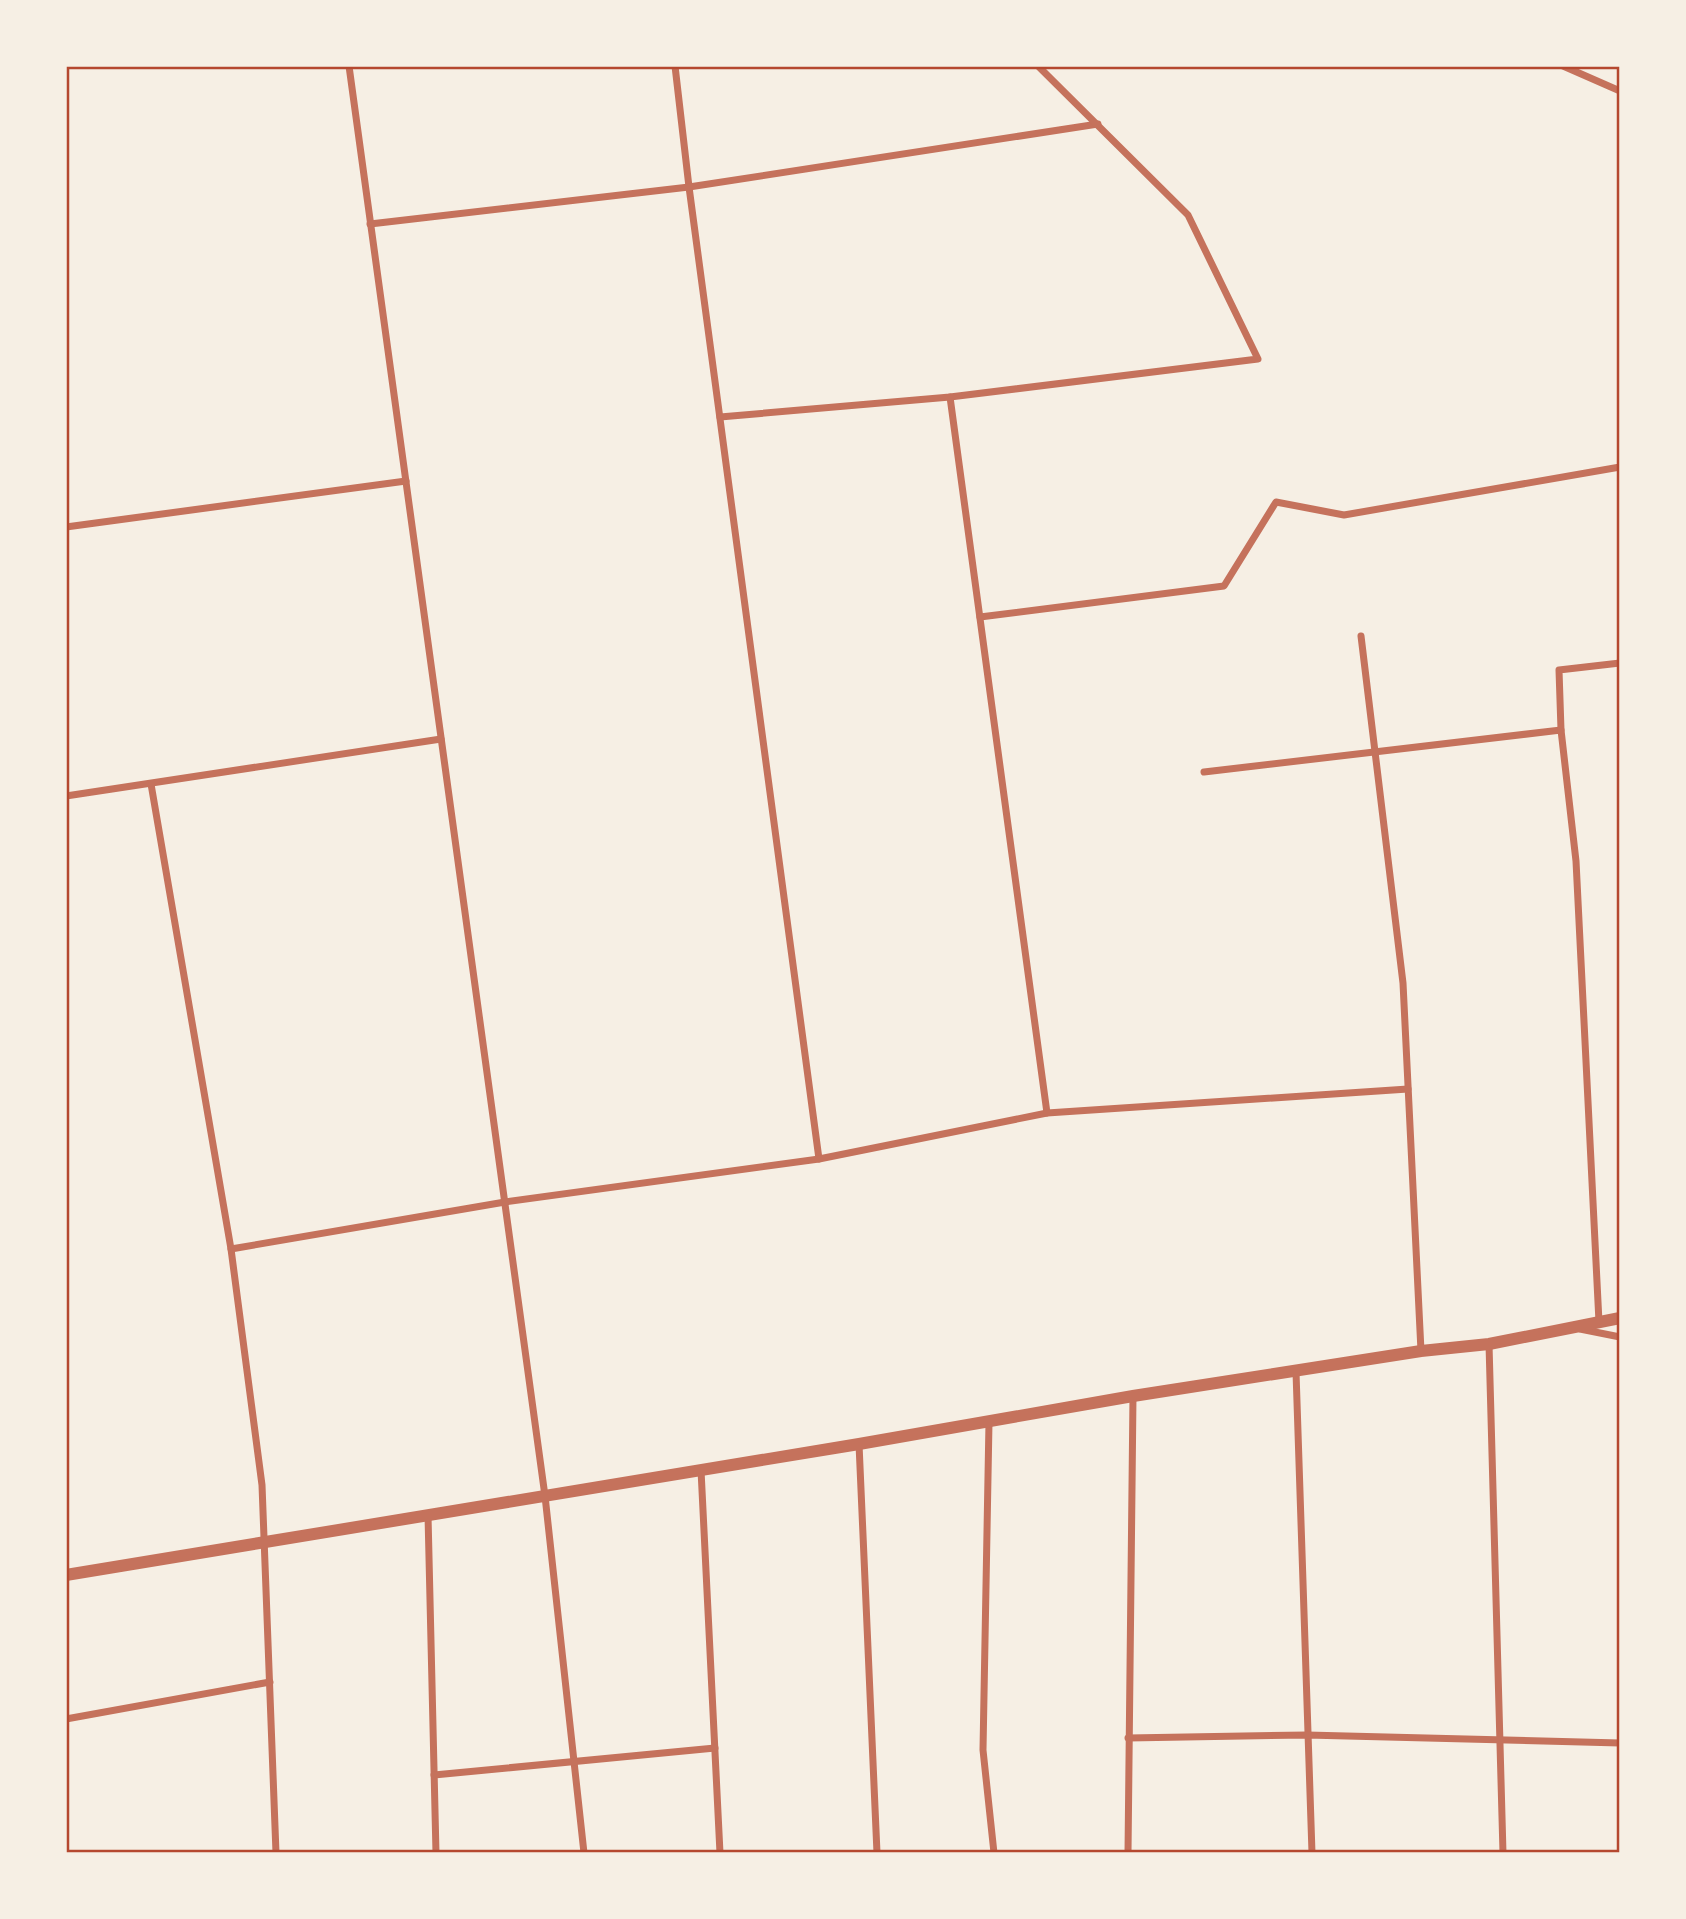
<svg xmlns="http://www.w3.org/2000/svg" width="1686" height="1919" font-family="'Source Sans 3',sans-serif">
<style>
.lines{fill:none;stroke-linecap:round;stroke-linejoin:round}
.minor{stroke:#c5725c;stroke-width:7}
.tertiary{stroke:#c5725c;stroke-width:12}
.neatline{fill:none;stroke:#b5482f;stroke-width:2.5}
</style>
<rect width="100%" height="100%" fill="#f6efe4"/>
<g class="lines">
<!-- minor -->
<g class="minor">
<polyline points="349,66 545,1496 584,1853"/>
<polyline points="675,66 689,187 819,1159"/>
<polyline points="1563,66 1620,91"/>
<polyline points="370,224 689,187 1098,124"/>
<polyline points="950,397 1047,1113"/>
<polyline points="720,417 950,397 1258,359 1188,215 1038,66"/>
<polyline points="66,527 406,481"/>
<polyline points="980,617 1224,586 1276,502 1344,515 1620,467"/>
<polyline points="1361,636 1403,983 1421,1351"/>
<polyline points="1204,772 1561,730"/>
<polyline points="151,784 231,1249 262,1485 276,1853"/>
<polyline points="66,796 441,739"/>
<polyline points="231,1249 505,1202 819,1159 1047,1113 1408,1089"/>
<polyline points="1599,1322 1576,861 1561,730 1559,670 1620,663"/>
<polyline points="1580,1329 1620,1337"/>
<polyline points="1489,1344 1503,1853"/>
<polyline points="1296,1372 1312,1853"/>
<polyline points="989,1422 983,1750 994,1853"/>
<polyline points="859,1444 877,1853"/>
<polyline points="701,1470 720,1853"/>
<polyline points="428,1515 436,1853"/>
<polyline points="66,1719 270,1682"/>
<polyline points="1128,1738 1307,1735 1620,1743"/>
<polyline points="434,1775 715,1748"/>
<polyline points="1128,1853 1133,1396"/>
</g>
<!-- tertiary -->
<polyline class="tertiary" points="66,1575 859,1444 1133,1396 1421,1351 1489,1344 1620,1318"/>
</g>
<!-- border -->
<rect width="1686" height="1919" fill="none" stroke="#f6efe4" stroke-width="136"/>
<rect x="68" y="68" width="1550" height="1783" class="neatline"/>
</svg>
